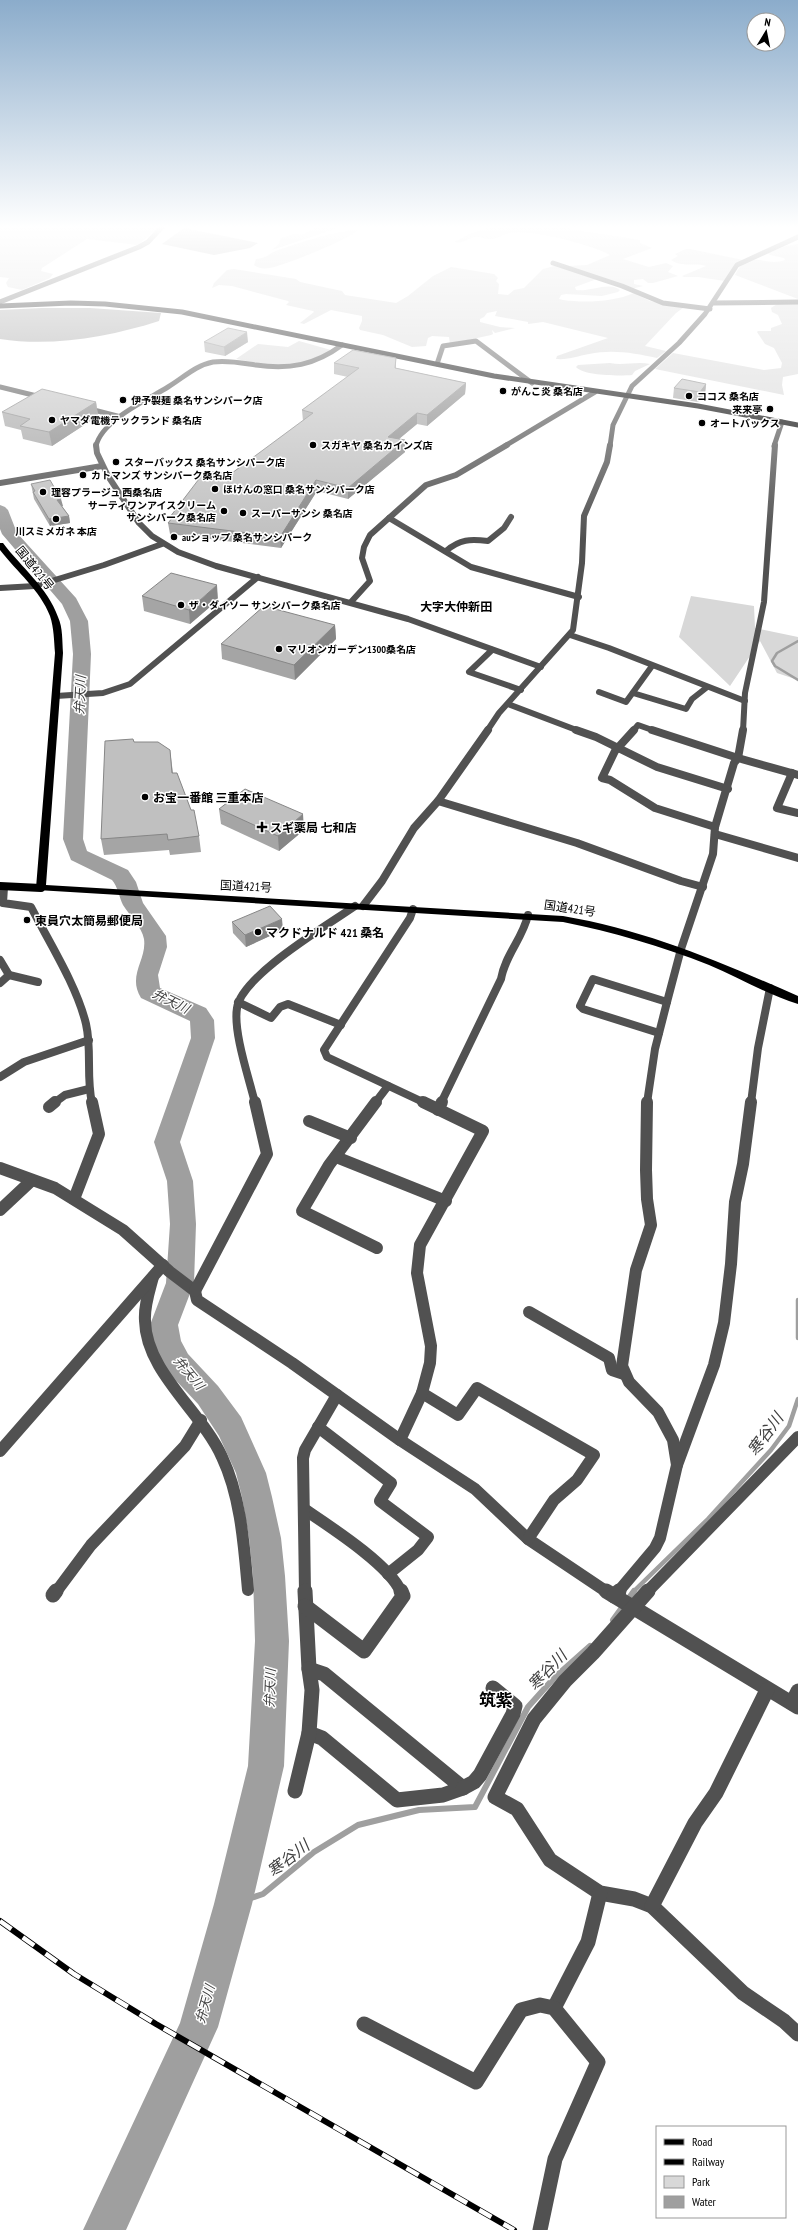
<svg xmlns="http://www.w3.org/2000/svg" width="798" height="2230" font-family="'PT Sans Narrow','Noto Sans JP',sans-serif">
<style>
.green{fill:#d8d8d8}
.water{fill:#9f9f9f}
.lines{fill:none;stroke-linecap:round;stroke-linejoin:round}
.stream-far2{stroke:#9f9f9f;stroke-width:2.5}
.stream-far1{stroke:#9f9f9f;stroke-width:4.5}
.stream{stroke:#9f9f9f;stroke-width:6}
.river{fill:#9f9f9f;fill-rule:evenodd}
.minor-far4{stroke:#515151;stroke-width:5}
.minor-far3{stroke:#515151;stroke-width:6}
.minor-far2{stroke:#515151;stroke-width:8}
.minor-far1{stroke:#515151;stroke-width:12}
.minor{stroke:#515151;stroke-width:15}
.major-far1{stroke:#000;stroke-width:5}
.major{stroke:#000;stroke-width:8}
.highway{fill:#000;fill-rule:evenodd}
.rail-casing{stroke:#000;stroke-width:6}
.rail{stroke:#fff;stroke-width:4.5;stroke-dasharray:14;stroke-linecap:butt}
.wall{fill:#a5a5a5}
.shaded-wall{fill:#868686}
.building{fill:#c0c0c0;stroke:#868686}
.poi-dot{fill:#000;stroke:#fff;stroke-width:1.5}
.labels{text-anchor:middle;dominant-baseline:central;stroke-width:3;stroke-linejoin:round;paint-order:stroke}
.far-poi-label{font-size:10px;font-weight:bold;fill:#000;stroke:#fff;text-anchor:start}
.street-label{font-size:12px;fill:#000;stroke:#fff}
.far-quarter-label{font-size:12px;font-weight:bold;fill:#000;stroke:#fff}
.poi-label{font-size:12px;font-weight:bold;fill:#000;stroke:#fff;text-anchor:start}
.water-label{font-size:13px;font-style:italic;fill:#404040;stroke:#fff}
.near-water-label{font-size:16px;font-style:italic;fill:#404040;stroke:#fff}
.near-quarter-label{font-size:17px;font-weight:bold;fill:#000;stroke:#fff}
</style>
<rect width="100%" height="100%" fill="#fff"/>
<!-- green -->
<g class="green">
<polygon points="0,227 159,227 138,245 87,239 42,268 41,271 53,274 50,278 22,290 8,287 6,283 9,278 0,277"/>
<polygon points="316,227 341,227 272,250 279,244 281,238 295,234 302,235"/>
<path d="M 492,227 L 564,228 L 640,240 L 640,243 L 652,248 L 623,259 L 649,267 L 666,263 L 673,266 L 668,272 L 678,276 L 653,283 L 648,283 L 643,279 L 634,280 L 634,284 L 643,286 L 631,289 L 568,266 L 587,265 L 610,255 C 592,245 531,229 510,233 C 504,234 498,238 492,239 C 486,240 480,236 474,237 C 466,239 464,244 454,242 L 472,233 Z"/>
<path d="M 351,230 L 358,230 C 350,239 281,267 269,268 C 263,269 258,268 254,265 L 256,259 C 268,258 269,253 278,250 C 302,242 326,234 351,230 Z"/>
<path d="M 798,244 L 798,299 L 735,275 C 749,247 765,268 785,260 L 784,258 L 770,255 L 768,253 L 786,246 Z"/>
<path d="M 686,249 L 690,249 L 743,260 L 725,281 L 698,277 L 684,277 L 682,276 L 706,266 C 694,262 683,268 671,260 L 678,256 L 675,254 Z"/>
<path d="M 558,265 L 597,279 L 575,287 L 576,290 C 590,292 610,281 620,290 L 618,292 L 602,296 L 566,294 L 561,295 L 559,299 L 563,300 C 584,303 614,302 634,293 L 650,301 L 683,308 L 676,313 L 645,346 L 666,351 L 657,358 C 635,353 612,349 589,354 C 577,356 569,360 556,359 L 557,356 L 608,338 L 543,322 L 528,324 L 528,322 L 495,316 L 497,311 L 487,313 L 484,317 L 480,319 L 480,322 L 500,327 L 515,328 L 495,333 L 492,330 L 493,334 L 491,335 L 450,344 L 449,337 L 432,336 L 428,338 L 426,346 L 412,347 L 383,335 L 360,330 L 359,328 L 362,321 L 362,316 L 331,310 L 304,324 L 300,323 L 314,312 L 313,311 L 286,305 L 289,302 L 288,301 L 232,286 L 219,285 L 212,288 L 214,283 L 227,270 L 234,269 L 296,279 L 300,282 L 342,291 L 345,295 L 396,303 L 408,296 L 433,276 L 451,267 L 494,274 L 498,278 L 496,281 L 499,284 L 498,294 L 508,295 L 514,290 L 524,288 L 543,269 Z"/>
<polygon points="777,304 798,304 798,374 783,377 782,385 784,395 655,369 673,353 764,370 781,368 782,363 774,348 765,344 757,332 758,331 771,331 771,328 782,324 778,315 772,312 771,308"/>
<path d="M 299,341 L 331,350 C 295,371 275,366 236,359 L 258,344 L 288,347 Z"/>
<path d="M 610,363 C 623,366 637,361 650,364 L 635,371 L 632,375 C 620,376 584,376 576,367 L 578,365 Z"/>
<polygon points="691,596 754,606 755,628 798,637 798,680 777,673 760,641 730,686 679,637"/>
</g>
<!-- water -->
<g class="water">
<polygon points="184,228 258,243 250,248 214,255 162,244"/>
<path d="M 42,308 L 90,308 L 161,313 L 159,321 C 109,337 52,347 0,339 L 0,310 Z"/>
</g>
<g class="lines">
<!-- stream-far2 -->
<polyline class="stream-far2" points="798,641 777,653 772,661 775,666 798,680"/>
<!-- stream-far1 -->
<g class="stream-far1">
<polyline points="798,1300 798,1338"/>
<polyline points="633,1592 708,1519 771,1450 789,1426 798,1399"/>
</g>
<!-- stream -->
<g class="stream">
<polyline points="613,1620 634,1591"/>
<polyline points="233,1904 263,1894 314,1852 358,1825 419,1810 475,1807 528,1707 554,1678 590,1646"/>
</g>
<!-- river -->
<path class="river" d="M 0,505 L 5,507 L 8,510 L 17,533 L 76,598 L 88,621 L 91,654 L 83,839 L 87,851 L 128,870 L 136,882 L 143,903 L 166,936 L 167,947 L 158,975 L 160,988 L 206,1008 L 214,1020 L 215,1038 L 180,1142 L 193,1181 L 196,1224 L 194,1283 L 178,1325 L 181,1341 L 188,1354 L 218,1386 L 241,1417 L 266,1473 L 272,1497 L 281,1538 L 285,1576 L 289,1641 L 284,1766 L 252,1904 L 218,2027 L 126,2230 L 83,2230 L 180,2023 L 214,1904 L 248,1766 L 255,1641 L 253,1576 L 249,1538 L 242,1497 L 236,1473 L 219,1436 L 198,1404 L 168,1372 L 153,1343 L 150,1325 L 166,1283 L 170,1224 L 167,1181 L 154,1142 L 191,1038 L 190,1021 L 141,998 C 127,975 147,960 144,939 C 142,927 129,915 123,905 C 119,897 118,887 112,880 L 71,860 L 63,839 L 73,654 L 70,621 L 62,604 L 2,534 L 0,529 Z"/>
<!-- minor-far4 -->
<g class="minor-far4">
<polyline points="553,263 622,286 663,303 710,309"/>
<polyline points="0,302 139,247 148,242 162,227"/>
<polyline points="714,303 798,302"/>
<polyline points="437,364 443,346 476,341 532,383"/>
<polyline points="0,387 45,398"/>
<polyline points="86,408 121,417"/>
<path d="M 96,446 C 102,420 147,400 168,387 C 183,378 196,365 213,362 C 228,360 242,363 256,365 C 289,370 315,365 342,345"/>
<polyline points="505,446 595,392"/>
<polyline points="610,446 613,425 632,386 679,343 705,314 737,265 798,237"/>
<polyline points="774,446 782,422"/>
</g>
<!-- minor-far3 -->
<g class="minor-far3">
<polyline points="96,445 97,453 108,476 139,523 152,536 178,552 216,566 408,619 541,667"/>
<polyline points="0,483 102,466"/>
<polyline points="389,518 471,567 579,597"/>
<path d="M 446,551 C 460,539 470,539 488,541 L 504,528 L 511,517"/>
<polyline points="0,588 35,586 104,565 162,544"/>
<polyline points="351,602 370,581 362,558 364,547 370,535 426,485 456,475 507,445"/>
<polyline points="570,635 609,648 745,701"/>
<polyline points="492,650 469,672 521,690"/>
<polyline points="599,692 626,702 652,666"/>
<polyline points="633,693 686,709 692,699 706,688"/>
<polyline points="56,696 103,693 130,684 258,577"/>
<polyline points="508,704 579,731"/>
<polyline points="487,731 499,713 573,630 582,563 584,516 607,462 610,445"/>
<polyline points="633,731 638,725 655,731"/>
<polyline points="743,731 745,693 764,602 775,445"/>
</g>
<!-- minor-far2 -->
<g class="minor-far2">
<polyline points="576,730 596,737 657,767 728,789"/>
<polyline points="634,730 615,751 602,778 610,780 655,808 715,827"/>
<polyline points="652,730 738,758 798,775"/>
<polyline points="792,773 777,808 798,813"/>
<polyline points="438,801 577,843 681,881 703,887"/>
<polyline points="715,834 798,858"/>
<path d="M 4,887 L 3,903 L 31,907 C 49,942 77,986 86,1024 C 92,1050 86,1077 92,1103"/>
<polyline points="363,906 382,881 414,828 438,801 488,730"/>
<polyline points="413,909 410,918 324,1050 327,1057 425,1103"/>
<polyline points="0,960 9,975 0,983"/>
<polyline points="9,975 38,982"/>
<polyline points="238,1002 271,1018 280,1007 288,1004 341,1025"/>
<polyline points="659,1033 583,1009 580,1006 593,979 667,1002"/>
<polyline points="0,1077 24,1062 89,1040"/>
<polyline points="54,1103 65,1095 89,1089"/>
<path d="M 255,1103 C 249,1078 233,1032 237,1008 C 241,976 328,925 355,906"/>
<polyline points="375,1103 388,1086"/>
<path d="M 441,1103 L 501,979 C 505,955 523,938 528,915"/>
<polyline points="647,1103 655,1049 667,1002 681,949 713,854 715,827 734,763 738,758 743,730"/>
<polyline points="751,1103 758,1048 770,988"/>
</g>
<!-- minor-far1 -->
<g class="minor-far1">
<polyline points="376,1102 329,1165 302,1211 377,1248"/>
<polyline points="49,1107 55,1102"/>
<polyline points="438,1110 442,1102"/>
<polyline points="309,1121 351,1138"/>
<polyline points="336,1157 446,1201"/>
<polyline points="0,1168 55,1188 123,1230 170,1272 195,1291 197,1300 292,1363 400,1440 475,1489 528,1539 607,1592"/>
<polyline points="74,1199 99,1134 92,1102"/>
<polyline points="0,1210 31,1181"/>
<path d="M 153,1277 C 149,1292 144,1306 145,1321 C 146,1372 202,1412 222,1457 C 241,1497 244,1546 248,1590"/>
<polyline points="195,1291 267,1154 255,1102"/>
<polyline points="529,1312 609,1358 612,1370 624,1374"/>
<polyline points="422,1393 458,1415 477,1388 594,1455 577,1480 554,1500 528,1539"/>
<polyline points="318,1427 391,1483 380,1501 428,1537 418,1550 388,1574"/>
<polyline points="400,1440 422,1393 430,1363 431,1346 417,1273 420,1245 483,1131 423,1102"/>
<polyline points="0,1451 163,1265"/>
<polyline points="677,1465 714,1365 724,1323 731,1264 735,1202 743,1164 751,1102"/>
<path d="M 304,1509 C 329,1526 390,1565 401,1592"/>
<polyline points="56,1592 91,1545 185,1446 201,1420"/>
<polyline points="305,1592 303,1458 305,1450 337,1395"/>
<polyline points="618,1592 655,1548 660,1538 677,1465 673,1440 658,1412 629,1382 622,1366 636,1270 651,1225 647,1199 646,1170 647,1102"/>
<polyline points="647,1592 798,1437"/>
</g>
<!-- minor -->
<g class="minor">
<polyline points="305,1591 309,1669"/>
<polyline points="606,1591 798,1707"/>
<polyline points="648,1591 593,1653 565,1681 534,1719 495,1797 517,1809 550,1860 600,1893 634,1899 652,1906 743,1993 784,2021 798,2034"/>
<polyline points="53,1595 56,1591"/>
<polyline points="614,1596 619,1591"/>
<polyline points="305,1606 364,1651 403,1596 401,1591"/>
<polygon points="309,1669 324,1674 463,1788 443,1795 397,1800 322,1738 309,1733 312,1690"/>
<polyline points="792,1703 798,1691"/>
<polyline points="463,1788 474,1782 480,1775 513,1714 515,1706 493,1688"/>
<polyline points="295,1791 309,1733"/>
<polyline points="652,1906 695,1823 716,1793 767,1690"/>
<polyline points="554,2008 588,1942 600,1893"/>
<polyline points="364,2024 476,2082 521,2010 540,2005 554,2008 598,2062 555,2159 540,2230"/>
</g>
<!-- major-far1 -->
<polyline class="major-far1" points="0,306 71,303 105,304 182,312 494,376 698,406 798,425"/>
<!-- major -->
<polyline class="major" points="0,886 41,888"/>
<!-- highway -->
<path class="highway" d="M 0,543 L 3,543 C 21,567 48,588 58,617 C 63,628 62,641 63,653 L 46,885 L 563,916 C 646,930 721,962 798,996 L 798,1004 C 768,995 738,977 709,965 C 661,946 613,932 563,922 L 37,890 L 36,888 L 55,653 C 54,641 54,628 50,616 C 40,590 17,572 0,550 Z"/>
<defs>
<polyline id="rail" points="0,1921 74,1974 156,2024 514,2230"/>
</defs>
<!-- rail casing -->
<use href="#rail" class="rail-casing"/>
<!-- rail -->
<use href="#rail" class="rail"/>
</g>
<!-- wall -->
<g class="wall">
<polygon points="204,342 248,342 225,356 205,352"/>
<polygon points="396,358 396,368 466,383 465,394 427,426 417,424 399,439 405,440 405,452 348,499 317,491 281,548 170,534 168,523 171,520 170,517 232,473 303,421 302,410 348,377 334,374 334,363"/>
<polygon points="706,384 705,394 698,402 673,398 674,388"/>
<polygon points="96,402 98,416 52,446 23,439 21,430 5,426 2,412"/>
<polygon points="31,484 63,506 62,506 69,516 70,523 50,526 34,499"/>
<polygon points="142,596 218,600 190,624 144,611"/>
<polygon points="335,625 336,639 295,680 222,659 221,644"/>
<polygon points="134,742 170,750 173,773 199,836 201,852 170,855 169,850 104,855 101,839"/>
<polygon points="219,809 304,830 279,851 221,824"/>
<polygon points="232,922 283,930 246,947 233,933"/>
</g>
<!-- shaded-wall -->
<g class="shaded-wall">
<polygon points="247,332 248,342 225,356 224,347"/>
<polygon points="466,383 465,394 427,426 427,415"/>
<polygon points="706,384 705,394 698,402 700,392"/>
<polygon points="96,402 98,416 52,446 49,432"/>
<polygon points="417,413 417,424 388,448 388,437"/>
<polygon points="405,440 405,452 348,499 348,488"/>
<polygon points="316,480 317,491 281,548 280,537"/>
<polygon points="61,499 63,506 58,507 57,500"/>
<polygon points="69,516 70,523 50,526 49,519"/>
<polygon points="217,585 218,600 190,624 189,610"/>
<polygon points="335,625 336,639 295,680 294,665"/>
<polygon points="303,814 304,830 279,851 278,836"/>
<polygon points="282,919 283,930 246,947 245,935"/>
</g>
<!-- building -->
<g class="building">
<polygon points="228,328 247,332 224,347 204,342"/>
<polygon points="353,350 396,358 395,368 466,383 427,415 417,413 388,437 405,440 348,488 316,480 280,537 168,523 173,517 170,517 202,475 213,472 232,473 313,413 302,410 359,368 334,363"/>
<polygon points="682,379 706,384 700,392 674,388"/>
<polygon points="42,389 96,402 49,432 20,426 30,419 2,412"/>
<polygon points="50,480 61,499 57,500 69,516 49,519 33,492 35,491 31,484"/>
<polygon points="171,573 217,585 189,610 142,596"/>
<polygon points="264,606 335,625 294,665 221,644"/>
<polygon points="133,739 134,742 158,742 170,750 172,773 177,773 191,810 194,810 199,836 168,840 167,834 101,839 105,741"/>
<polygon points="245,789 303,814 278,836 219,809"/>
<polygon points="270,906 282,919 245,935 232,922"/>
</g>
<!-- sky -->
<linearGradient id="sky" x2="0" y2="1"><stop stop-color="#8baccb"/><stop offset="0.42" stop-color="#fff"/><stop offset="1" stop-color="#fff" stop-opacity="0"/></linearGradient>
<rect width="798" height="540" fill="url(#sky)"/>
<!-- markers -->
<g class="poi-dot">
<circle cx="503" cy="391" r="4"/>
<circle cx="689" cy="396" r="4"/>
<circle cx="123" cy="400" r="4"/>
<circle cx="770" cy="409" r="4"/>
<circle cx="52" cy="420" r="4"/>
<circle cx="702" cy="423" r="4"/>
<circle cx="313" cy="445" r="4"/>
<circle cx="116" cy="462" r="4"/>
<circle cx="83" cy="475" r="4"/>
<circle cx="215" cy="489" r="4"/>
<circle cx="43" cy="492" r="4"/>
<circle cx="224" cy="511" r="4"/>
<circle cx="243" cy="513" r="4"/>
<circle cx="56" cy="519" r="4"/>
<circle cx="174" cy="537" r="4"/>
<circle cx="181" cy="605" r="4"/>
<circle cx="279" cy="649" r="4"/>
<circle cx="145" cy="797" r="4"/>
<path d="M260 821h4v4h4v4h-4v4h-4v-4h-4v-4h4z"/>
<circle cx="27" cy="920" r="4"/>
<circle cx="258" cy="932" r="4"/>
</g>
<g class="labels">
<!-- far-poi labels -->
<g class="far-poi-label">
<text x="511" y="391">がんこ炎 桑名店</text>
<text x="697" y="396">ココス 桑名店</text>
<text x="131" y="400">伊予製麺 桑名サンシパーク店</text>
<text x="762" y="409" text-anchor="end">来来亭</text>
<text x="60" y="420">ヤマダ電機テックランド 桑名店</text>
<text x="710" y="423">オートバックス</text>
<text x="321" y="445">スガキヤ 桑名カインズ店</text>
<text x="124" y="462">スターバックス 桑名サンシパーク店</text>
<text x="91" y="475">カトマンズ サンシパーク桑名店</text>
<text x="223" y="489">ほけんの窓口 桑名サンシパーク店</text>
<text x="51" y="492">理容プラージュ 西桑名店</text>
<text x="216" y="505" text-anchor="end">サーティワンアイスクリーム<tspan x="216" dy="12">サンシパーク桑名店</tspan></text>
<text x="251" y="513">スーパーサンシ 桑名店</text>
<text x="56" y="531" text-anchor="middle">川スミメガネ 本店</text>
<text x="182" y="537">auショップ 桑名サンシパーク</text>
<text x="189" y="605">ザ・ダイソー サンシパーク桑名店</text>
<text x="287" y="649">マリオンガーデン1300桑名店</text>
</g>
<!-- street labels -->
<g class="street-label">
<text transform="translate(35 568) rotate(51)">国道421号</text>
<text transform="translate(246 886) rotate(3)">国道421号</text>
<text transform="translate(570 908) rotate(8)">国道421号</text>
</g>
<!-- far-quarter labels -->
<g class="far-quarter-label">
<text x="456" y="606">大字大仲新田</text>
</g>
<!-- poi labels -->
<g class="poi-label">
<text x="153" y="797">お宝一番館 三重本店</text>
<text x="270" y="827">スギ薬局 七和店</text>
<text x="35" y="920">東員穴太簡易郵便局</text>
<text x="266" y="932">マクドナルド 421 桑名</text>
</g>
<!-- water labels -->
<g class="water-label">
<text transform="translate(80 695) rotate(-87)">弁天川</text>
<text transform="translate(171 1001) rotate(26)">弁天川</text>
<text transform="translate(189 1373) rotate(50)">弁天川</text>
<text transform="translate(270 1688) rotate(-88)">弁天川</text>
<text transform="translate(205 2004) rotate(-74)">弁天川</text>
</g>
<!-- near-water labels -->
<g class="near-water-label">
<text transform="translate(765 1434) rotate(-54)">寒谷川</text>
<text transform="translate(547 1670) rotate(-46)">寒谷川</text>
<text transform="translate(288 1858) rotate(-38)">寒谷川</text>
</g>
<!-- near-quarter labels -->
<g class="near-quarter-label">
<text x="496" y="1700">筑紫</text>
</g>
</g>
<!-- legend -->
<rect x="656" y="2126" width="130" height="92" fill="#ffffff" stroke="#999999"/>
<rect x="664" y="2139" width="20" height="6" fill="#000000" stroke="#999999"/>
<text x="692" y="2146" font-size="12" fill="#000000">Road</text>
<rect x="664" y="2159" width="20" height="6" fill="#000000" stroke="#999999"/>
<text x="692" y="2166" font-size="12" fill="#000000">Railway</text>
<rect x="664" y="2176" width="20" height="12" fill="#d8d8d8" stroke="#999999"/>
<text x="692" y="2186" font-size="12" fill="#000000">Park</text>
<rect x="664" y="2196" width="20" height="12" fill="#9f9f9f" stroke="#999999"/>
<text x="692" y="2206" font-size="12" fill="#000000">Water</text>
<!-- north arrow -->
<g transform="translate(766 32) rotate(10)"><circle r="19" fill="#ffffff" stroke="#999999"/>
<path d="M0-3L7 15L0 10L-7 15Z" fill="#000000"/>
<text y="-6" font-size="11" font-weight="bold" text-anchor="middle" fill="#000000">N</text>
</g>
</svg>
